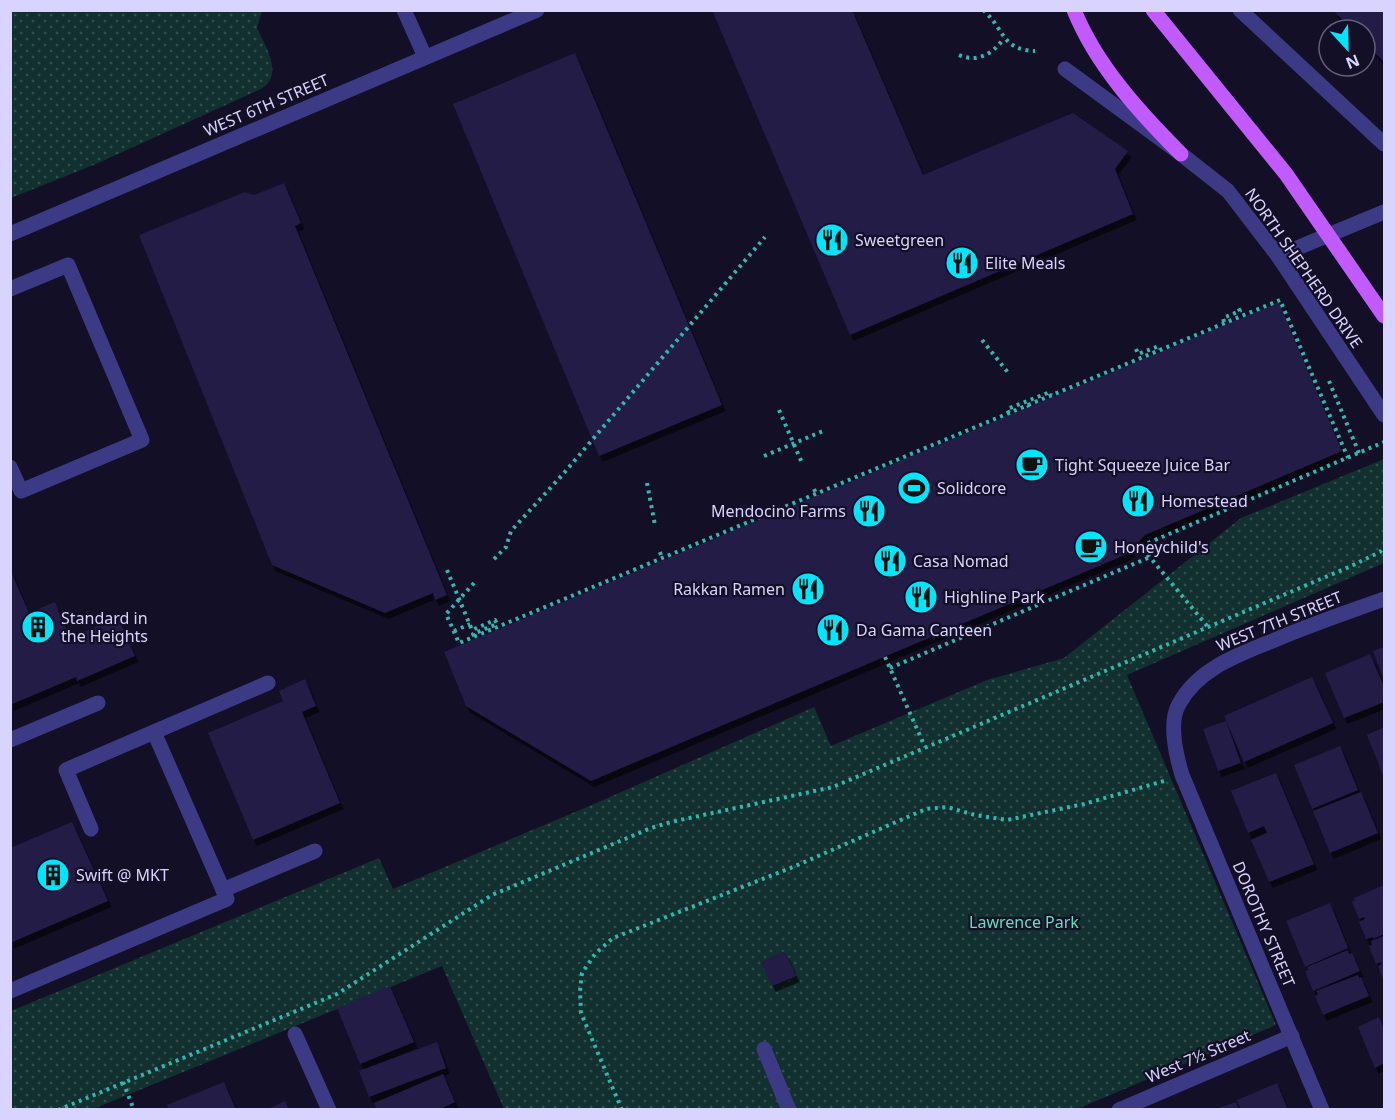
<svg xmlns="http://www.w3.org/2000/svg" width="1395" height="1120" font-family="'Noto Sans',sans-serif">
<style>
.park{fill:url(#park-dots)}
.building{fill:#241b47;filter:url(#shadow)}
.lines{fill:none;stroke-linecap:round;stroke-linejoin:round}
.path{stroke:#2fb8b0;stroke-width:4;stroke-dasharray:3 4.5;stroke-linecap:butt}
.minor{stroke:#3d3a85;stroke-width:15}
.major{stroke:#c25bff;stroke-width:15}
.major-bridge{stroke:#c25bff;stroke-width:15}
.labels{text-anchor:middle;dominant-baseline:central;stroke-width:4.5;stroke-linejoin:round;paint-order:stroke}
.street-label{font-size:16px;fill:#d9d4ff;stroke:#130f26}
.poi-label{font-size:16px;fill:#d9d4ff;stroke:#130f26;text-anchor:start}
.park-label{font-size:16px;fill:#5fe0c0;stroke:#130f26}
</style>
<defs>
<pattern id="park-dots" width="8" height="8" patternUnits="userSpaceOnUse" patternTransform="scale(1.5)"><rect width="8" height="8" fill="#12302f"/><path d="M2 2h.1M6 6h.1" fill="none" stroke="#344d4e" stroke-width="1.8" stroke-linecap="round"/></pattern>
<filter id="shadow"><feDropShadow dx="3.5" dy="6" stdDeviation="0" flood-color="#0009"/></filter>
</defs>
<rect width="100%" height="100%" fill="#130f26"/>
<!-- park -->
<g class="park">
<path d="M 11,10 L 262,11 L 257,28 C 265,46 285,75 261,89 L 96,164 L 11,198 Z"/>
<polygon points="1384,459 1384,563 1127,675 1276,1025 1077,1109 504,1109 442,966 93,1109 11,1110 11,1011 379,858 393,889 594,804 814,707 831,746 987,680 1064,658 1241,518"/>
</g>
<!-- building -->
<g class="building">
<polygon points="712,10 852,10 923,175 1073,113 1128,151 1115,169 1133,214 850,335"/>
<polygon points="1333,10 1384,10 1384,62 1365,43 1365,30 1352,30"/>
<polygon points="575,53 722,405 599,456 453,104"/>
<polygon points="284,183 301,223 295,226 447,595 435,600 433,593 385,613 272,565 139,235 245,192 254,195"/>
<polygon points="1279,302 1342,451 1145,535 1127,554 591,781 466,706 444,652"/>
<polygon points="10,569 29,613 55,602 70,638 118,617 135,656 77,681 76,677 10,705"/>
<polygon points="1384,647 1384,680 1373,651"/>
<polygon points="1370,654 1384,687 1384,702 1344,718 1325,673"/>
<polygon points="1312,677 1333,723 1244,762 1224,716"/>
<polygon points="305,679 316,706 302,712 340,803 253,840 208,733 283,701 279,691"/>
<polygon points="1226,721 1241,763 1218,771 1203,729"/>
<polygon points="1384,727 1384,778 1367,735"/>
<polygon points="1340,746 1358,790 1312,809 1294,765"/>
<polygon points="1276,773 1314,864 1269,882 1251,840 1267,833 1264,826 1248,833 1231,791"/>
<polygon points="1361,792 1378,833 1330,853 1313,811"/>
<polygon points="72,822 108,901 10,943 10,848"/>
<polygon points="1384,885 1384,934 1373,939 1373,937 1366,939 1359,922 1365,919 1364,917 1359,919 1352,902 1355,900 1354,898"/>
<polygon points="1330,903 1348,948 1305,967 1286,921"/>
<polygon points="1384,936 1384,982 1378,966 1382,964 1381,962 1376,964 1369,946 1372,945 1371,941"/>
<polygon points="1348,950 1349,954 1352,953 1360,971 1313,991 1305,971 1308,970 1307,967"/>
<polygon points="785,951 796,976 772,986 761,962"/>
<polygon points="1358,975 1359,978 1361,977 1369,996 1323,1015 1315,996 1318,994 1316,991"/>
<polygon points="390,986 414,1042 360,1064 337,1008"/>
<polygon points="1379,1017 1384,1029 1384,1063 1375,1068 1358,1027"/>
<polygon points="437,1042 446,1068 369,1097 359,1071"/>
<polygon points="443,1074 455,1102 438,1110 377,1110 374,1103"/>
<polygon points="224,1082 236,1110 169,1110 167,1105"/>
<polygon points="1277,1083 1288,1110 1241,1110 1237,1100"/>
<polygon points="285,1101 289,1110 266,1110"/>
<polygon points="1236,1102 1239,1110 1215,1110 1215,1109"/>
</g>
<g class="lines">
<!-- path -->
<g class="path">
<path d="M 983,10 C 1005,29 1001,50 1035,51"/>
<path d="M 959,55 C 977,63 993,54 1004,38"/>
<polyline points="1224,322 1223,318 1240,311 1238,307"/>
<polyline points="982,340 1010,375"/>
<polyline points="1136,349 1138,354 1159,346 1160,349"/>
<polyline points="1329,381 1359,453"/>
<polyline points="1028,405 1280,300 1348,458"/>
<polyline points="779,410 802,463"/>
<polyline points="1009,413 1007,409 1050,392 1051,395"/>
<polyline points="764,456 823,431"/>
<polyline points="647,483 655,525"/>
<polyline points="814,489 817,496"/>
<polyline points="1138,543 1208,627"/>
<polyline points="1141,546 1384,442"/>
<polyline points="660,552 662,558"/>
<polyline points="494,559 506,547 511,531 564,473 765,237"/>
<polyline points="447,570 472,630 495,620 497,624 473,634 475,637"/>
<polyline points="474,583 446,614 459,643 1009,413 1028,405 1029,407"/>
<polyline points="454,631 470,624"/>
<polyline points="885,657 925,747"/>
<polyline points="890,668 1150,557"/>
<polyline points="123,1082 134,1110"/>
<polyline points="58,1110 337,994 492,895 651,828 671,822 833,787 1349,567 1380,552 1384,547"/>
<polyline points="622,1110 581,1013 580,991 582,973 595,954 613,938 793,867 926,809 947,807 975,815 1007,820 1084,804 1164,781"/>
</g>
<!-- minor -->
<g class="minor">
<polyline points="404,10 425,57"/>
<polyline points="1240,10 1384,144"/>
<polyline points="1065,69 1181,154 1228,191 1278,256 1384,415"/>
<polyline points="10,234 537,10"/>
<polyline points="1278,256 1384,212"/>
<polyline points="10,289 68,265 142,440 21,491 10,467"/>
<polyline points="10,740 98,703"/>
<polyline points="91,829 66,770 154,732"/>
<polyline points="223,890 315,851"/>
<polyline points="10,991 227,899 154,732 268,683"/>
<polyline points="295,1034 329,1110"/>
<polyline points="764,1049 789,1110"/>
<polyline points="1119,1110 1292,1036"/>
<path d="M 1322,1110 L 1182,775 C 1176,755 1168,723 1179,704 C 1199,667 1241,654 1277,639 C 1312,624 1348,612 1384,599"/>
</g>
<!-- major -->
<path class="major" d="M 1074,10 C 1096,65 1140,113 1181,154"/>
<!-- major-bridge -->
<polyline class="major-bridge" points="1153,10 1286,174 1384,316"/>
</g>
<!-- icons -->
<defs>
<symbol id="restaurant-disc" viewBox="-11 -11 22 22"><circle r="9.5" fill="#00e5ff" stroke="#130f26"/><path d="M-5-6h1v4h1v-4h1v4h1v-4h1v5L-1.5 .5V6h-2V.5L-5-1ZM5-6V6H3V1.5H1.5Q1.5-4 5-6Z" fill="#111"/></symbol>
<symbol id="cafe-disc" viewBox="-11 -11 22 22"><circle r="9.5" fill="#00e5ff" stroke="#130f26"/><path d="M-5.5-4.5H6V0H3Q3 3.5 0 3.5H-2.5Q-5.5 3.5-5.5 0ZM3-3.2v2h1.7v-2ZM-6 4.5H4V6H-6Z" fill="#111"/></symbol>
<symbol id="stadium-disc" viewBox="-11 -11 22 22"><circle r="9.5" fill="#00e5ff" stroke="#130f26"/><path d="M0-5a6.5 5 0 1 0 0 10a6.5 5 0 1 0 0-10ZM-3.5-1.8h7v3.6h-7Z" fill="#111"/></symbol>
<symbol id="building-disc" viewBox="-11 -11 22 22"><circle r="9.5" fill="#00e5ff" stroke="#130f26"/><path d="M-4-6H4V6H1V3H-1V6H-4ZM-2.5-4.3h1.7v1.8h-1.7ZM.8-4.3h1.7v1.8H.8ZM-2.5-1h1.7V.8h-1.7ZM.8-1h1.7V.8H.8Z" fill="#111"/></symbol>
</defs>
<g fill-rule="evenodd">
<use href="#restaurant-disc" x="813" y="221" width="38" height="38"/>
<use href="#restaurant-disc" x="943" y="244" width="38" height="38"/>
<use href="#cafe-disc" x="1013" y="446" width="38" height="38"/>
<use href="#stadium-disc" x="895" y="469" width="38" height="38"/>
<use href="#restaurant-disc" x="1119" y="482" width="38" height="38"/>
<use href="#restaurant-disc" x="850" y="492" width="38" height="38"/>
<use href="#cafe-disc" x="1072" y="528" width="38" height="38"/>
<use href="#restaurant-disc" x="871" y="542" width="38" height="38"/>
<use href="#restaurant-disc" x="789" y="570" width="38" height="38"/>
<use href="#restaurant-disc" x="902" y="578" width="38" height="38"/>
<use href="#building-disc" x="19" y="608" width="38" height="38"/>
<use href="#restaurant-disc" x="814" y="611" width="38" height="38"/>
<use href="#building-disc" x="34" y="856" width="38" height="38"/>
</g>
<g class="labels">
<!-- street labels -->
<g class="street-label">
<text transform="translate(266 105) rotate(-23)">WEST 6TH STREET</text>
<text transform="translate(1304 268) rotate(55)">NORTH SHEPHERD DRIVE</text>
<text transform="translate(1279 621) rotate(-22)">WEST 7TH STREET</text>
<text transform="translate(1264 924) rotate(67)">DOROTHY STREET</text>
<text transform="translate(1198 1056) rotate(-23)">West 7½ Street</text>
</g>
<!-- poi labels -->
<g class="poi-label">
<text x="855" y="240">Sweetgreen</text>
<text x="985" y="263">Elite Meals</text>
<text x="1055" y="465">Tight Squeeze Juice Bar</text>
<text x="937" y="488">Solidcore</text>
<text x="1161" y="501">Homestead</text>
<text x="846" y="511" text-anchor="end">Mendocino Farms</text>
<text x="1114" y="547">Honeychild's</text>
<text x="913" y="561">Casa Nomad</text>
<text x="785" y="589" text-anchor="end">Rakkan Ramen</text>
<text x="944" y="597">Highline Park</text>
<text x="61" y="618">Standard in<tspan x="61" dy="18">the Heights</tspan></text>
<text x="856" y="630">Da Gama Canteen</text>
<text x="76" y="875">Swift @ MKT</text>
</g>
<!-- park labels -->
<g class="park-label">
<text x="1024" y="922">Lawrence Park</text>
</g>
</g>
<!-- border -->
<rect width="1395" height="1120" fill="none" stroke="#d9d4ff" stroke-width="24"/>
<!-- north arrow -->
<g transform="translate(1347 48) rotate(158)"><circle r="28" fill="#130f26" stroke="#625e7d" stroke-width="1.5"/>
<path d="M0-4.5L10 22L0 15L-10 22Z" fill="#00e5ff"/>
<text y="-9" font-size="16" font-weight="bold" text-anchor="middle" fill="#d9d4ff">N</text>
</g>
</svg>
